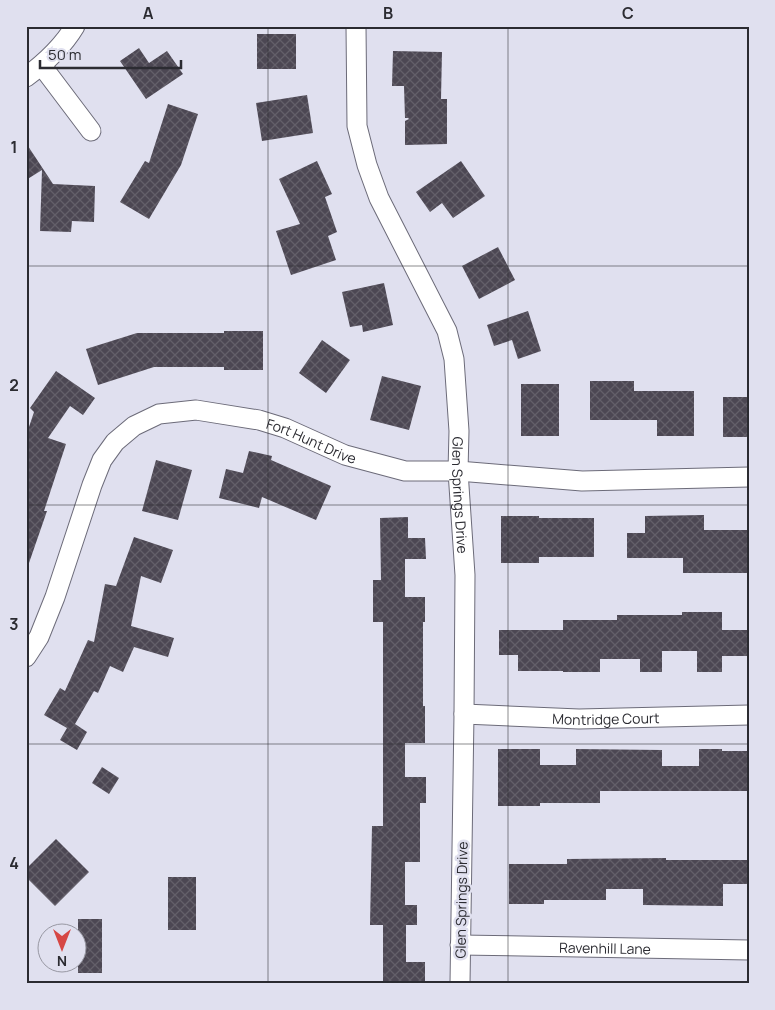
<svg xmlns="http://www.w3.org/2000/svg" width="775" height="1010" font-family="Manrope,sans-serif">
<style>
.building{fill:url(#building-cross-hatch)}
.lines{fill:none;stroke-linecap:round;stroke-linejoin:round}
.street-casing{stroke:#6c6b79;stroke-width:21}
.street{stroke:#fff;stroke-width:19}
.grid{fill:none;stroke:#2b2b31;stroke-width:1;stroke-opacity:0.55}
.labels{text-anchor:middle;dominant-baseline:central;stroke-width:5;stroke-linejoin:round;paint-order:stroke}
.street-label{font-size:14px;fill:#2b2b31;stroke:#e0e0ef}
.neatline{fill:none;stroke:#2b2b31;stroke-width:2}
.grid-label{font-size:16px;text-anchor:middle;font-weight:bold;fill:#2b2b31}
</style>
<defs>
<pattern id="building-cross-hatch" width="8" height="8" patternUnits="userSpaceOnUse" patternTransform="scale(1.25)"><rect width="8" height="8" fill="#4c4753"/><path d="M0 0l8 8M0 8l8-8" fill="none" stroke="#635f69"/></pattern>
</defs>
<rect width="100%" height="100%" fill="#e0e0ef"/>
<!-- building -->
<g class="building">
<rect x="257" y="34" width="39" height="35"/>
<polygon points="139,48 149,63 167,51 183,74 146,99 120,61"/>
<polygon points="393,51 442,52 441,99 447,99 447,144 405,145 405,121 409,119 408,118 405,118 404,86 392,86"/>
<polygon points="307,95 313,133 262,141 256,103"/>
<polygon points="168,104 198,114 181,165 149,219 120,202 145,161 149,163"/>
<polygon points="26,143 53,184 95,186 94,222 72,221 71,232 40,231 42,170 26,180"/>
<polygon points="317,161 332,194 325,197 337,232 328,236 336,260 291,275 276,231 300,224 279,179"/>
<polygon points="461,161 485,196 453,218 442,203 430,212 416,192"/>
<polygon points="498,247 515,280 479,299 462,266"/>
<polygon points="384,283 393,325 363,332 362,325 350,327 342,292"/>
<polygon points="528,311 541,351 518,359 512,340 494,346 487,325"/>
<polygon points="224,331 263,331 263,370 224,370 224,367 154,367 98,385 86,349 137,333 224,333"/>
<polygon points="322,340 350,360 326,393 299,373"/>
<polygon points="56,371 95,398 83,415 70,406 48,438 66,444 44,511 47,511 29,563 26,563 26,436 34,412 30,408"/>
<polygon points="382,376 421,386 409,430 370,420"/>
<polygon points="590,381 634,381 634,391 694,391 694,436 657,436 657,420 590,420"/>
<rect x="521" y="384" width="38" height="52"/>
<rect x="723" y="397" width="26" height="40"/>
<polygon points="249,451 272,456 271,460 331,486 316,520 262,497 259,508 219,498 226,469 243,473"/>
<polygon points="156,460 192,470 178,520 142,511"/>
<polygon points="704,515 704,530 749,530 749,573 683,573 683,558 627,558 627,533 645,533 645,516"/>
<polygon points="501,516 539,516 539,518 594,518 594,557 539,557 539,563 501,563"/>
<polygon points="408,517 408,538 425,538 426,559 405,559 405,597 425,597 425,622 423,622 423,706 425,706 425,743 405,743 405,777 426,777 426,803 420,803 420,862 405,862 405,905 417,905 417,925 406,925 406,962 425,962 425,984 383,984 383,925 370,925 372,826 383,826 383,622 373,622 373,580 381,580 380,518"/>
<polygon points="134,537 173,550 161,583 141,576 131,626 174,638 168,657 134,647 123,672 110,666 98,693 94,691 75,724 87,732 77,750 60,740 67,728 44,715 60,688 65,691 88,640 94,642 105,584 116,586"/>
<polygon points="682,612 722,612 722,630 749,630 749,656 722,656 722,672 697,672 697,651 662,651 662,672 640,672 640,659 600,659 600,672 563,672 563,671 518,671 518,655 499,655 499,630 563,630 563,620 617,620 617,615 682,615"/>
<polygon points="498,749 540,749 540,765 576,765 576,749 662,750 662,766 699,766 699,749 722,749 722,751 749,751 749,791 600,791 600,803 540,803 540,806 498,806"/>
<polygon points="102,767 119,778 109,794 92,783"/>
<polygon points="56,839 89,872 55,906 26,877 26,869"/>
<polygon points="666,858 666,860 749,860 749,884 723,884 723,906 643,905 643,889 606,889 606,900 544,900 544,904 509,904 509,864 567,864 567,859"/>
<rect x="168" y="877" width="28" height="53"/>
<rect x="78" y="919" width="24" height="54"/>
</g>
<g class="lines">
<defs>
<g id="street">
<path id="s1" d="M 356,26 L 357,126 L 367,165 L 379,198 L 447,331 L 454,359 L 459,431 L 458,471 L 465,575 L 464,714 L 460,984"/>
<polyline points="42,66 91,131"/>
<path d="M 26,77 C 45,63 63,46 75,26"/>
<path id="s2" d="M 26,657 L 39,637 L 55,597 L 92,485 L 102,460 L 115,442 L 134,426 L 159,414 L 196,410 L 259,420 L 285,428 L 345,455 L 405,471 L 458,471 L 582,481 L 749,477"/>
<path id="s3" d="M 464,714 L 579,719 L 749,715"/>
<path id="s4" d="M 460,945 L 749,950"/>
</g>
</defs>
<!-- street casing -->
<use href="#street" class="street-casing"/>
<!-- street -->
<use href="#street" class="street"/>
</g>
<!-- grid -->
<path class="grid" d="M 268,26 L 268,984M 508,26 L 508,984M 26,266 L 749,266M 26,505 L 749,505M 26,744 L 749,744"/>
<g class="labels">
<!-- street labels -->
<g class="street-label">
<text stroke="none"><textPath href="#s2" startOffset="444">Fort Hunt Drive</textPath></text>
<text stroke="none"><textPath href="#s1" startOffset="490">Glen Springs Drive</textPath></text>
<text stroke="none"><textPath href="#s3" startOffset="142">Montridge Court</textPath></text>
<text transform="translate(461 900) rotate(-89)">Glen Springs Drive</text>
<text stroke="none"><textPath href="#s4" startOffset="145">Ravenhill Lane</textPath></text>
</g>
</g>
<!-- border -->
<rect width="775" height="1010" fill="none" stroke="#e0e0ef" stroke-width="55"/>
<!-- north arrow -->
<g transform="translate(62 948) rotate(180)"><circle r="24" fill="#e0e0ef" stroke="#9898a3"/>
<path d="M0-4L9 19L0 12L-9 19Z" fill="#d64744"/>
<text y="-8" font-size="14" font-weight="bold" text-anchor="middle" fill="#2b2b31">N</text>
</g>
<!-- scale -->
<path d="M40 60v8h141v-8" fill="none" stroke="#2b2b31" stroke-width="2.5"/>
<text x="48" y="60" font-size="15" fill="#2b2b31" stroke="#e0e0ef" stroke-width="4" paint-order="stroke">50 m</text>
<rect x="28" y="28" width="720" height="954" class="neatline"/>
<g class="grid-label">
<text x="148" y="19">A</text>
<text x="388" y="19">B</text>
<text x="628" y="19">C</text>
<text x="14" y="153">1</text>
<text x="14" y="391">2</text>
<text x="14" y="630">3</text>
<text x="14" y="869">4</text>
</g>
</svg>
